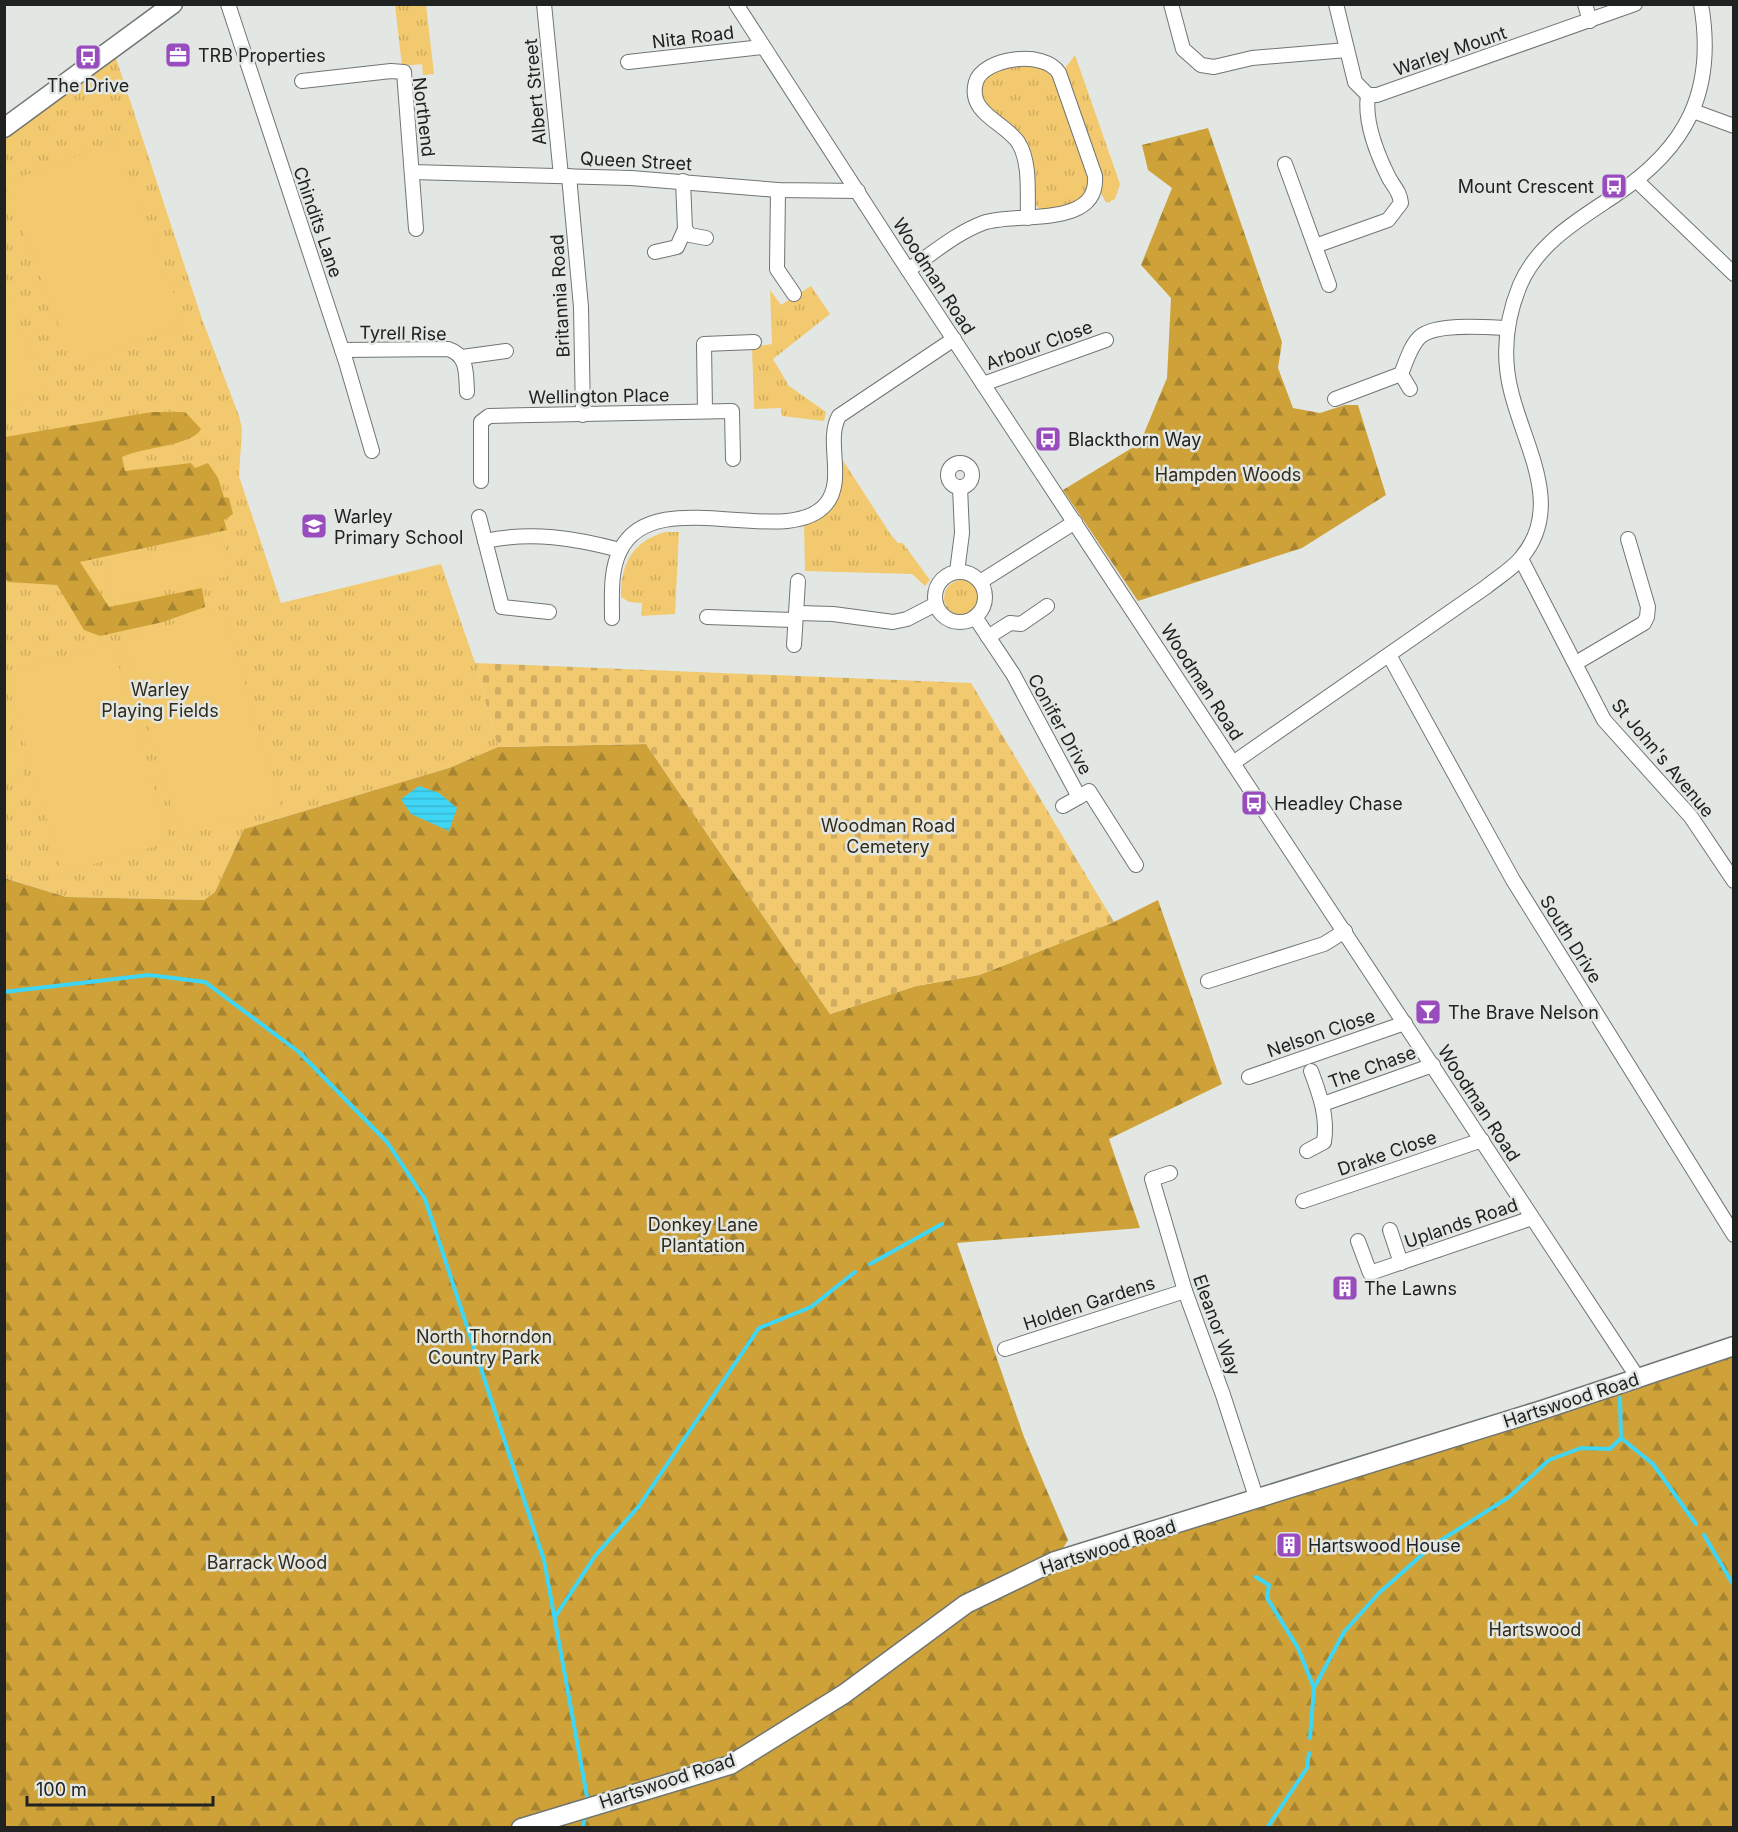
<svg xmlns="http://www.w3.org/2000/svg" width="1738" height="1832" font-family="Inter,sans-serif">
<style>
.grass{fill:url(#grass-tufts)}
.forest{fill:url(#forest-firs)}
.cemetery{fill:url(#cemetery-stones)}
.pitch{fill:#f2c96e}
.water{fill:url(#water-rules)}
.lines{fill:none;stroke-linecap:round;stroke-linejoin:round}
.stream{stroke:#3fd6f6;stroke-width:4}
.minor-casing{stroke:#717571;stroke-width:16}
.tertiary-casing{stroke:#717571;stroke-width:21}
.minor{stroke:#fff;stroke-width:14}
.tertiary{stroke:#fff;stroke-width:18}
.labels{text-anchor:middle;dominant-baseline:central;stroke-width:5;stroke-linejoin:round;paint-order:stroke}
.street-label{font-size:18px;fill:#202221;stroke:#e2e7e3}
.poi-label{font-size:18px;fill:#202221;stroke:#e2e7e3;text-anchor:start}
.park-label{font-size:18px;fill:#332b19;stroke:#e2e7e3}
</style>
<defs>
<pattern id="grass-tufts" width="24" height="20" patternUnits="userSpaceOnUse" patternTransform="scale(1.5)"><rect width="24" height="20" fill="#f2c96e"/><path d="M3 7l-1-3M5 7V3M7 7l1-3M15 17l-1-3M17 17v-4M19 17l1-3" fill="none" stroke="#cfac5f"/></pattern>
<pattern id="forest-firs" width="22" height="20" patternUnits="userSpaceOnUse" patternTransform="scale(1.5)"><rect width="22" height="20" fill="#cea239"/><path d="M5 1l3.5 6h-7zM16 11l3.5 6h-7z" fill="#a78430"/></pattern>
<pattern id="cemetery-stones" width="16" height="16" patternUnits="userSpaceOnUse" patternTransform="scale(1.5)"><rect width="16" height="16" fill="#f2c96e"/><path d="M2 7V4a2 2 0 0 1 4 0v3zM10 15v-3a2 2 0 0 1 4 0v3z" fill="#cfac5f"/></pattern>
<pattern id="water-rules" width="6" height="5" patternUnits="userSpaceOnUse" patternTransform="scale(1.5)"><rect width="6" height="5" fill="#3fd6f6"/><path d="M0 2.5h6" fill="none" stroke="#37b7d3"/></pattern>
</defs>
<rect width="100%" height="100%" fill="#e2e7e3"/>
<!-- grass -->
<g class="grass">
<polygon points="395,5 426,5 434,74 423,75 422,64 402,66"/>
<polygon points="113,49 202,319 239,416 242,429 239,476 281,603 441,564 475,663 498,747 449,768 244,829 215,892 204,900 66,897 5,878 4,128"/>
<polygon points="1075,55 1120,184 1115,199 1107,203 1099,191 1063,71"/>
<path d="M 1021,65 L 1044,66 L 1053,74 L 1089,176 C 1089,180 1090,186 1088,190 C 1083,202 1051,216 1040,209 C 1026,200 1035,178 1032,165 C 1024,134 926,79 1021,65 Z"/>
<polygon points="811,286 830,314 773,359 789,386 826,412 824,421 782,416 781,408 754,409 752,347 772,344 770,290 781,305"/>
<polygon points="835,448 891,535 898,543 903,543 930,580 925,586 912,574 805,571 804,520 827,503"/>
<path d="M 665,532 L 679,532 L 675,614 L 641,616 L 642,603 L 629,602 L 621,597 C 621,563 632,542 665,532 Z"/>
<circle cx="962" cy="598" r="18"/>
</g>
<!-- forest -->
<g class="forest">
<polygon points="1208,128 1282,342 1278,368 1293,408 1320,413 1345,405 1358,405 1386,495 1302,548 1138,601 1063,490 1140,443 1167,378 1171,298 1141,265 1172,188 1148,170 1142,145"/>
<path d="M 152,412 L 185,412 L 201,429 C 192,446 142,447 122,457 L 125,471 L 191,463 L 195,468 L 208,463 L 218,478 L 224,497 L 229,498 L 233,514 L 224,520 L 227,530 L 80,562 L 109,607 L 202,588 L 205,607 L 163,622 L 100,636 L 84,630 L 57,585 L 8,582 L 5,578 L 5,437 Z"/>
<polygon points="646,744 830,1014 916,986 979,975 1114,922 1158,900 1222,1084 1109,1139 1140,1228 957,1243 1024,1437 1068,1540 1055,1561 1733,1348 1733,1827 5,1827 4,878 66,897 204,900 215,892 244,829 449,768 498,747"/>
</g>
<!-- cemetery -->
<polygon class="cemetery" points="475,663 971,683 1114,922 979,975 916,986 830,1014 646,744 498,747"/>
<!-- pitch -->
<g class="pitch">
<polygon points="117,141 185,324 74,366 5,183"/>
<polygon points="5,280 45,392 5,407 4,407"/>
<polygon points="222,537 230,576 110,602 102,562"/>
<polygon points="223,609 281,807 180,836 122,639"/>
<polygon points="112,643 170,842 63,873 5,674"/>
<polygon points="5,712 24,775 5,781 4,781"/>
</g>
<!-- water -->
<polygon class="water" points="419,786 439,793 457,808 449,831 411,814 401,799"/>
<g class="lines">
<!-- stream -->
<g class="stream">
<polyline points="4,992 149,975 205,982 299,1052 387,1142 425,1199 544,1560 588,1802"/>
<polyline points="870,1264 942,1224"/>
<polyline points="1621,1438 1653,1464 1696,1524"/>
<polyline points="1704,1535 1734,1586"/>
<polyline points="1256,1577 1269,1585 1267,1598 1298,1648 1314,1688"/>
<polyline points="555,1617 595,1556 639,1506 759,1328 811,1307 855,1272"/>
<polyline points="1310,1738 1314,1688 1344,1632 1379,1593 1432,1546 1509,1497 1549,1460 1581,1448 1610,1449 1621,1438 1620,1398"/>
<polyline points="582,1828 586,1815"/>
<polyline points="1267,1828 1307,1768 1309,1753"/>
</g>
<defs>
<g id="minor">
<polyline points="228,4 346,362 372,451"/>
<polyline points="544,4 561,176"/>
<polyline points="736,4 908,270 1638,1378"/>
<polyline points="1171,4 1183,49 1201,65 1214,67 1252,58 1347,50"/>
<polyline points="1336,4 1355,82 1368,95 1377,95 1635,4"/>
<polyline points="1585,4 1590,21"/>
<polyline points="628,62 762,47"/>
<polyline points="302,81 391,71 404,72 416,229"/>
<polyline points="1693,111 1734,126"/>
<polyline points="1285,164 1329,285"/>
<polyline points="412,172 631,178 778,190 858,191"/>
<polyline points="569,176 581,307 583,415"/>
<polyline points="1636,180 1734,274"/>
<polyline points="778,190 777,269 794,294"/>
<polyline points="685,229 690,235 706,238"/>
<path d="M 1315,246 L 1388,220 L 1401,203 C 1400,192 1394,187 1389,178 C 1377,154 1364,122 1368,95"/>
<polyline points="655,252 677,247 685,229 683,181"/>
<path d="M 908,270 C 932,254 956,233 983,223 C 1014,211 1099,230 1095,176 L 1059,73 C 1044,49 983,58 976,82 C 967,113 1004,122 1018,142 C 1031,162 1027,194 1028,218"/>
<path d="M 342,350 L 448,349 C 468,355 466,374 467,392"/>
<polyline points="462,357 506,351"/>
<polyline points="1401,374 1410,389"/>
<polyline points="983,384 1106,340"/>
<path d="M 1335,399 L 1401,374 C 1406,362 1411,344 1421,336 C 1437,323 1486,327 1506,328"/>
<polyline points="705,411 704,344 754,342"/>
<circle cx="960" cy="475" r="12"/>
<polyline points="481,481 481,422 489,416 732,411 733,459"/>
<polyline points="479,517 502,607 549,612"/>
<path d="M 485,541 C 532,531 574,538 620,550"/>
<polyline points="1521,559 1604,720 1691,817 1734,881"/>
<polyline points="957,572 962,533 960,487"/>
<circle cx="960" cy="597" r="25"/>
<polyline points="980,582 1075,522"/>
<polyline points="798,613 833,614 893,622 907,619 936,604"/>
<polyline points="707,617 794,620"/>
<polyline points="975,617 1013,674 1079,797 1089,791 1136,865"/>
<path d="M 612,618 C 612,597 610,570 620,551 C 653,481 787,551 826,504 C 846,480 825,441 839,416 L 954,339"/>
<polyline points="988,637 1010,623 1021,624 1047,606"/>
<polyline points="794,645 798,581"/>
<polyline points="1389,655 1513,880 1734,1235"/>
<polyline points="1576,663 1644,623 1647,617 1648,607 1628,539"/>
<path d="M 1233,763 L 1486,587 C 1497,578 1512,569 1521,558 C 1565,507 1524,446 1511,391 C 1502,355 1506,319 1520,285 C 1538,243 1578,220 1614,196 C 1687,148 1716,91 1701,4"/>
<polyline points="1063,806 1079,797"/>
<polyline points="1208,981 1324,944 1345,931"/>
<polyline points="1249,1077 1405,1023"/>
<polyline points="1323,1104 1433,1065"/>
<path d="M 1307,1151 L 1324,1142 C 1328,1117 1320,1095 1311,1071"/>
<polyline points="1170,1173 1152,1179 1185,1291 1223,1395 1257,1500"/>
<polyline points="1303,1201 1482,1140"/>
<polyline points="1390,1230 1401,1263"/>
<polyline points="1358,1241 1370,1273 1532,1218"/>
<polyline points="1005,1349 1185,1291"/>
</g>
<g id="tertiary">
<polyline points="4,128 173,4"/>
<polyline points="521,1828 730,1765 844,1694 966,1604 1055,1561 1542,1410 1734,1346"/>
</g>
</defs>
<!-- minor casing -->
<use href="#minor" class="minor-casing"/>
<!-- tertiary casing -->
<use href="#tertiary" class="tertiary-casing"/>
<!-- minor -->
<use href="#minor" class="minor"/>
<!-- tertiary -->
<use href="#tertiary" class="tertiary"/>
</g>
<!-- icons -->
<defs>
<symbol id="office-square" viewBox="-11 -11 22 22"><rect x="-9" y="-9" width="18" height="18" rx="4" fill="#994cbd" stroke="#e2e7e3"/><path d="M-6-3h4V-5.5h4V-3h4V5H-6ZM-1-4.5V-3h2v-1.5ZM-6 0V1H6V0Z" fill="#fff"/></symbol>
<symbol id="bus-square" viewBox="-11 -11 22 22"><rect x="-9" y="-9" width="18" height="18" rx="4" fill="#994cbd" stroke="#e2e7e3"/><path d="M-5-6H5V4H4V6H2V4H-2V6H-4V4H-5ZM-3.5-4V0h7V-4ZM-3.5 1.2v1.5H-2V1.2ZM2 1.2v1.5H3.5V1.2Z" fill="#fff"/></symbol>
<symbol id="school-square" viewBox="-11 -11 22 22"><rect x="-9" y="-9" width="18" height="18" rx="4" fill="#994cbd" stroke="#e2e7e3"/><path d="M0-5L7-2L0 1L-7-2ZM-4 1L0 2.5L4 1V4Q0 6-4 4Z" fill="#fff"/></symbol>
<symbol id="bar-square" viewBox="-11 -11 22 22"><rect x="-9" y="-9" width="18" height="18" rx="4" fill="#994cbd" stroke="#e2e7e3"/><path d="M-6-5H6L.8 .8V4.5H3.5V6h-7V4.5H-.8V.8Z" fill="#fff"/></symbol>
<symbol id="building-square" viewBox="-11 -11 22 22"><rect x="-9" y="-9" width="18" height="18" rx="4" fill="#994cbd" stroke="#e2e7e3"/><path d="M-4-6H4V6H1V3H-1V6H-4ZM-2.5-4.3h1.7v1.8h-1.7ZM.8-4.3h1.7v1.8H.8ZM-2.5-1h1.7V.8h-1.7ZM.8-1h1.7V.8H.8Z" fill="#fff"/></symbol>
</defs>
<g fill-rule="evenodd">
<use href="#office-square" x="163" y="40" width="30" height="30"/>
<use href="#bus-square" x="73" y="42" width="30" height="30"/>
<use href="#bus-square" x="1599" y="171" width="30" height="30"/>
<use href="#bus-square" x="1033" y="424" width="30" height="30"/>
<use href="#school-square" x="299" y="511" width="30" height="30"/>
<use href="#bus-square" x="1239" y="788" width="30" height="30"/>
<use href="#bar-square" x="1413" y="997" width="30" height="30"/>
<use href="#building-square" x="1330" y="1273" width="30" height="30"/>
<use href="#building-square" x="1274" y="1530" width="30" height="30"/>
</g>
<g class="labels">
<!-- street labels -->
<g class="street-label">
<text transform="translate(693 37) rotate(-7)">Nita Road</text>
<text transform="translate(1450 51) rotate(-19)">Warley Mount</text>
<text transform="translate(535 92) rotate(-95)">Albert Street</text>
<text transform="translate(424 117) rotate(83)">Northend</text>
<text transform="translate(636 161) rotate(3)">Queen Street</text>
<text transform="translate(318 222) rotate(71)">Chindits Lane</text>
<text transform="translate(934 276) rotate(57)">Woodman Road</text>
<text transform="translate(560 296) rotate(-93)">Britannia Road</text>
<text transform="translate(403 333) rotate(1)">Tyrell Rise</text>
<text transform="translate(1039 345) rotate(-20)">Arbour Close</text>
<text transform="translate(599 396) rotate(-1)">Wellington Place</text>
<text transform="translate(1202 682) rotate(57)">Woodman Road</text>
<text transform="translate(1060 724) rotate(61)">Conifer Drive</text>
<text transform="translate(1663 758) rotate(50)">St John's Avenue</text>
<text transform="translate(1571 939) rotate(58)">South Drive</text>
<text transform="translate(1321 1033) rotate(-19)">Nelson Close</text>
<text transform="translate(1372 1067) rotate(-20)">The Chase</text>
<text transform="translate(1479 1103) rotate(57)">Woodman Road</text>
<text transform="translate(1387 1153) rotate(-19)">Drake Close</text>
<text transform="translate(1461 1223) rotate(-19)">Uplands Road</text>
<text transform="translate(1089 1303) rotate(-18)">Holden Gardens</text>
<text transform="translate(1217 1325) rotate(70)">Eleanor Way</text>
<text transform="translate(1571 1400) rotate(-18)">Hartswood Road</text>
<text transform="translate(1108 1547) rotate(-18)">Hartswood Road</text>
<text transform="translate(667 1781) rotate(-18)">Hartswood Road</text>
</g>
<!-- poi labels -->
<g class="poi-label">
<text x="198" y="55">TRB Properties</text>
<text x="88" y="85" text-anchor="middle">The Drive</text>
<text x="1594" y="186" text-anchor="end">Mount Crescent</text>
<text x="1068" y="439">Blackthorn Way</text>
<text x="334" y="516">Warley<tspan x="334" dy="21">Primary School</tspan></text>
<text x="1274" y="803">Headley Chase</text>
<text x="1448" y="1012">The Brave Nelson</text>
<text x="1364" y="1288">The Lawns</text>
<text x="1308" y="1545">Hartswood House</text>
</g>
<!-- park labels -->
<g class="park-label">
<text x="1228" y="474">Hampden Woods</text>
<text x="160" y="689">Warley<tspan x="160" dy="21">Playing Fields</tspan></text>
<text x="888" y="825">Woodman Road<tspan x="888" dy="21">Cemetery</tspan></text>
<text x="703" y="1224">Donkey Lane<tspan x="703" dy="21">Plantation</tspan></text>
<text x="484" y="1336">North Thorndon<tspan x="484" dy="21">Country Park</tspan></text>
<text x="267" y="1562">Barrack Wood</text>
<text x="1535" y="1629">Hartswood</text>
</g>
</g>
<!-- border -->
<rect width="1738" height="1832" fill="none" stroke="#202221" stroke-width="12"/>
<!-- scale -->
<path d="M27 1796v9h186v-9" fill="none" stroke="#202221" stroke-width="3"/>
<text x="36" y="1796" font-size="18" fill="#202221" stroke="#e2e7e3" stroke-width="4.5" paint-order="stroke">100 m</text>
</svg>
